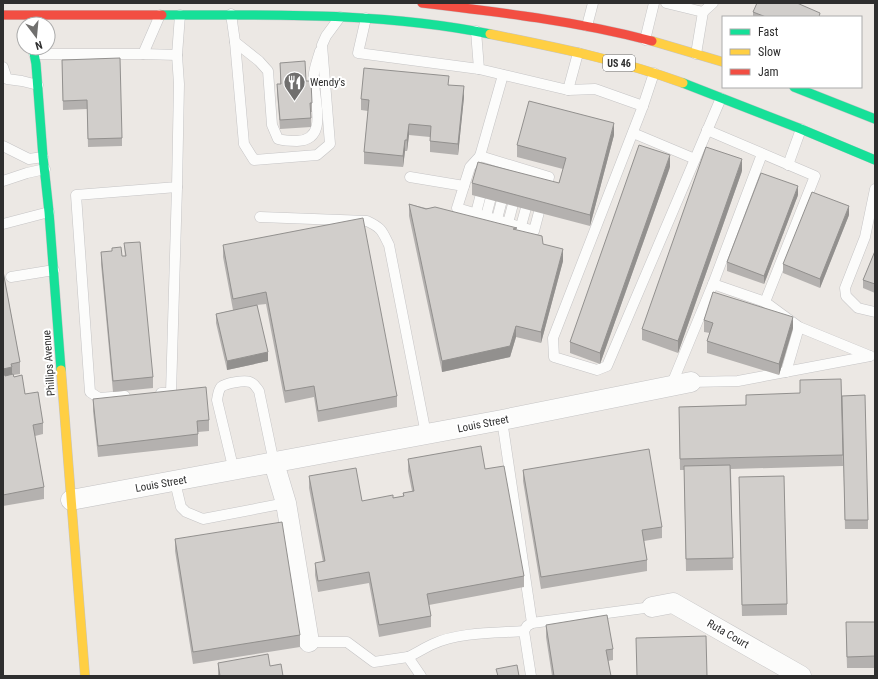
<svg xmlns="http://www.w3.org/2000/svg" width="878" height="679" font-family="'Roboto Condensed',sans-serif">
<style>
.lines{fill:none;stroke-linecap:round;stroke-linejoin:round}
.lane-casing{stroke:#c5c4c5;stroke-width:11}
.street-casing{stroke:#c5c4c5;stroke-width:21}
.fast-casing{stroke:#c5c4c5;stroke-width:10}
.slow-casing{stroke:#c5c4c5;stroke-width:10}
.jam-casing{stroke:#c5c4c5;stroke-width:10}
.lane{stroke:#fcfcfb;stroke-width:10}
.street{stroke:#fcfcfb;stroke-width:20}
.fast{stroke:#16e098;stroke-width:9}
.slow{stroke:#ffcf43;stroke-width:9}
.jam{stroke:#f24e42;stroke-width:9}
.wall{fill:#b4b1af}
.shaded-wall{fill:#92908e}
.building{fill:#d1cecb;stroke:#92908e}
.labels{text-anchor:middle;dominant-baseline:central;stroke-width:4;stroke-linejoin:round;paint-order:stroke}
.shield{fill:#fff;stroke:#6d6d6d;stroke-width:1}
.shield-label{font-size:10px;font-weight:bold;fill:#2e2e2e}
.poi-label{font-size:11px;fill:#2e2e2e;stroke:#fff;text-anchor:start}
.street-label{font-size:11px;fill:#2e2e2e;stroke:#fff}
</style>
<rect width="100%" height="100%" fill="#ece8e4"/>
<g class="lines">
<defs>
<g id="lane">
<polyline points="666,3 703,12 696,54"/>
<polyline points="703,12 713,3"/>
<polyline points="231,14 235,42 244,144 254,160 317,155 330,144 322,45 326,36 340,17"/>
<polyline points="366,18 358,53 479,69"/>
<polyline points="587,26 593,3"/>
<polyline points="476,31 479,69 568,90 578,53"/>
<polyline points="645,40 654,3"/>
<path d="M 235,42 L 259,61 L 268,71 L 272,125 L 278,139 C 285,141 290,141 297,141 C 332,140 311,94 314,73 C 315,66 318,58 320,51"/>
<polyline points="34,54 143,54 160,15"/>
<polyline points="143,54 177,55"/>
<polyline points="3,67 7,79 22,81 38,85"/>
<polyline points="654,73 643,106 553,338 554,357 597,370 607,366 721,98"/>
<polyline points="568,90 595,89 643,106"/>
<polyline points="633,133 695,159"/>
<polyline points="3,146 29,159 43,157"/>
<polyline points="480,156 503,75"/>
<polyline points="788,165 801,129"/>
<polyline points="410,177 464,186"/>
<polyline points="3,181 27,173 45,169"/>
<polyline points="875,189 865,237 845,288 846,296 858,308 875,312"/>
<polyline points="539,212 534,231 457,208 470,167 480,156 549,177 545,193"/>
<polyline points="476,213 481,194"/>
<polyline points="486,216 491,197"/>
<path d="M 260,217 L 367,221 C 382,228 382,231 389,245 L 426,434"/>
<polyline points="497,219 502,200"/>
<polyline points="508,223 513,204"/>
<polyline points="3,224 49,212"/>
<polyline points="521,226 526,208"/>
<polyline points="11,277 54,270"/>
<polyline points="713,284 762,154"/>
<polyline points="765,302 799,327 870,356"/>
<polyline points="786,372 799,327"/>
<polyline points="691,382 738,381 870,356"/>
<polyline points="671,386 713,284 765,302 815,176 707,130"/>
<polyline points="161,393 171,393 177,187"/>
<polyline points="125,396 99,398 90,392 76,195 177,187 179,84 177,55 180,15"/>
<polyline points="502,420 532,623"/>
<path d="M 234,471 L 217,400 C 218,395 218,391 221,387 C 226,383 244,380 250,382 C 254,383 256,387 259,391 L 274,463"/>
<polyline points="175,482 181,507 186,512 203,519 286,503"/>
<polyline points="309,642 347,642 374,662 408,657 421,676"/>
<path d="M 408,657 C 417,653 424,648 433,644 C 459,632 496,633 524,631"/>
<polyline points="531,676 524,631 527,626 532,623 652,607"/>
</g>
<g id="street">
<polyline points="274,463 286,503 309,642"/>
<polyline points="71,500 502,420 691,382"/>
<polyline points="652,607 673,603 801,676"/>
</g>
<g id="fast">
<path d="M 162,15 C 272,15 382,12 490,34"/>
<polyline points="33,48 36,64 43,157 49,212 61,370"/>
<polyline points="683,83 801,129 875,160"/>
<polyline points="794,87 875,119"/>
</g>
<g id="slow">
<path d="M 490,34 C 555,47 620,60 683,83"/>
<polyline points="652,41 723,62"/>
<polyline points="61,370 85,676"/>
</g>
<g id="jam">
<path d="M 422,3 C 499,12 576,21 652,41"/>
<polyline points="3,15 162,15"/>
</g>
</defs>
<!-- lane casing -->
<use href="#lane" class="lane-casing"/>
<!-- street casing -->
<use href="#street" class="street-casing"/>
<!-- fast casing -->
<use href="#fast" class="fast-casing"/>
<!-- slow casing -->
<use href="#slow" class="slow-casing"/>
<!-- jam casing -->
<use href="#jam" class="jam-casing"/>
<!-- lane -->
<use href="#lane" class="lane"/>
<!-- street -->
<use href="#street" class="street"/>
<!-- fast -->
<use href="#fast" class="fast"/>
<!-- slow -->
<use href="#slow" class="slow"/>
<!-- jam -->
<use href="#jam" class="jam"/>
</g>
<!-- wall -->
<g class="wall">
<polygon points="753,12 820,17 753,17"/>
<polygon points="62,60 122,138 122,146 88,147 87,109 63,110"/>
<polygon points="280,63 306,81 312,103 312,112 311,112 311,127 280,129 277,93 277,84 280,84"/>
<polygon points="449,85 464,97 458,155 430,152 430,137 409,135 407,151 405,151 403,167 364,164 364,152 368,111 361,110 361,99"/>
<polygon points="614,135 590,226 472,195 472,183 559,183 563,169 517,157 517,145"/>
<polygon points="670,167 600,364 570,353 570,342"/>
<polygon points="742,171 678,353 642,340 642,329"/>
<polygon points="798,195 764,284 727,271 727,262"/>
<polygon points="409,204 517,230 563,261 541,343 516,337 510,357 442,372 409,216"/>
<polygon points="849,215 820,288 783,273 783,264"/>
<polygon points="124,243 153,377 153,388 113,392 101,264 101,252 122,256 125,256"/>
<polygon points="223,245 397,396 397,407 318,422 314,397 285,403 266,304 257,305 268,361 227,370 216,323 216,314 233,310 223,257"/>
<polygon points="875,251 875,293 863,288 863,280"/>
<polygon points="3,271 20,362 20,374 13,375 14,377 43,423 43,434 35,436 44,487 44,499 3,506"/>
<polygon points="704,320 793,328 779,375 707,353 707,341 710,333 704,332"/>
<polygon points="841,379 843,466 731,469 733,570 686,571 684,470 680,470 679,407 746,405 800,393"/>
<polygon points="93,399 209,420 209,431 198,432 198,446 98,457 93,411"/>
<polygon points="842,405 868,520 868,529 845,529"/>
<polygon points="408,459 485,469 524,576 524,587 429,605 431,616 431,627 379,637 369,583 318,592 315,575 315,563 323,562 309,488 309,476 362,501 393,498 403,496 403,493 412,491 408,471"/>
<polygon points="523,470 662,527 662,538 644,541 647,560 647,571 541,589 523,481"/>
<polygon points="739,489 787,604 787,615 742,616"/>
<polygon points="175,539 300,635 300,647 193,664 175,551"/>
<polygon points="875,622 875,668 847,668 846,634"/>
<polygon points="546,625 613,649 613,660 608,661 611,676 552,676 546,637"/>
<polygon points="218,663 270,666 283,676 218,676"/>
</g>
<!-- shaded-wall -->
<g class="shaded-wall">
<polygon points="464,86 464,97 458,155 458,144"/>
<polygon points="614,123 614,135 590,226 590,215"/>
<polygon points="409,124 409,135 407,151 407,140"/>
<polygon points="405,140 405,151 403,167 403,156"/>
<polygon points="670,155 670,167 600,364 600,353"/>
<polygon points="742,159 742,171 678,353 678,341"/>
<polygon points="798,186 798,195 764,284 764,276"/>
<polygon points="849,206 849,215 820,288 820,279"/>
<polygon points="563,249 563,261 541,343 541,332"/>
<polygon points="793,317 793,328 779,375 779,364"/>
<polygon points="516,326 516,337 510,357 442,372 442,361"/>
<polygon points="268,352 268,361 227,370 227,361"/>
<polygon points="12,367 12,379 3,381 3,369"/>
</g>
<!-- building -->
<g class="building">
<polygon points="757,3 797,3 820,13 819,17 766,17 753,12"/>
<polygon points="120,58 122,138 88,139 87,100 63,101 62,60"/>
<polygon points="305,61 306,81 311,81 312,103 310,103 311,118 280,120 277,84 281,84 280,63"/>
<polygon points="364,68 449,76 448,85 464,86 458,144 430,141 431,126 409,124 407,140 405,140 403,156 364,152 369,100 361,99"/>
<polygon points="529,101 614,123 590,215 472,183 478,162 559,183 566,158 517,145"/>
<polygon points="639,145 670,155 600,353 570,342"/>
<polygon points="706,147 742,159 678,341 642,329"/>
<polygon points="761,173 798,186 764,276 727,262"/>
<polygon points="812,192 849,206 820,279 783,264"/>
<polygon points="409,204 426,209 435,207 517,228 513,229 542,236 543,244 563,249 541,332 516,326 510,346 442,361"/>
<polygon points="363,218 397,396 318,411 314,386 285,391 266,292 233,299 223,245"/>
<polygon points="140,242 153,377 113,381 101,252 112,251 112,248 121,247 122,256 126,256 124,243"/>
<polygon points="875,251 875,284 863,280"/>
<polygon points="3,271 20,362 11,364 12,367 3,369 5,376 13,374 14,377 22,375 25,394 38,392 43,423 33,425 44,487 3,495"/>
<polygon points="713,292 793,317 779,364 707,341 713,323 704,320"/>
<polygon points="257,305 268,352 227,361 216,314"/>
<polygon points="841,379 843,455 680,459 679,407 746,405 746,395 800,393 800,380"/>
<polygon points="206,387 209,420 197,421 198,434 98,446 93,399"/>
<polygon points="865,395 868,520 845,520 842,396"/>
<polygon points="481,446 485,469 504,466 524,576 427,594 431,616 379,625 369,572 318,581 315,563 325,561 309,476 356,468 362,501 393,495 393,498 404,496 403,493 414,491 408,459"/>
<polygon points="649,449 662,527 642,530 647,560 541,577 523,470"/>
<polygon points="730,465 733,558 686,559 684,466"/>
<polygon points="784,476 787,604 742,605 739,477"/>
<polygon points="282,522 300,635 193,652 175,539"/>
<polygon points="607,615 613,649 606,650 611,676 554,676 546,625"/>
<polygon points="846,622 875,622 875,656 847,657"/>
<polygon points="706,636 707,676 637,676 636,638"/>
<polygon points="268,654 270,666 281,664 283,676 220,676 218,663"/>
<polygon points="517,665 519,676 498,676 496,669"/>
</g>
<!-- icons -->
<defs>
<symbol id="restaurant-pin" viewBox="-11 -11 22 30"><path d="M0 17L-7.5 6A9.5 9.5 0 1 1 7.5 6Z" fill="#706f6e" stroke="#fff"/><path d="M-5-6h1v4h1v-4h1v4h1v-4h1v5L-1.5 .5V6h-2V.5L-5-1ZM5-6V6H3V1.5H1.5Q1.5-4 5-6Z" fill="#fff"/></symbol>
</defs>
<g fill-rule="evenodd">
<use href="#restaurant-pin" x="282" y="70" width="25" height="34"/>
</g>
<g class="labels">
<!-- shield labels -->
<rect class="shield" x="603" y="55" width="32" height="16" rx="3"/>
<g class="shield-label">
<text x="619" y="63">US 46</text>
</g>
<!-- poi labels -->
<g class="poi-label">
<text x="310" y="82">Wendy's</text>
</g>
<!-- street labels -->
<g class="street-label">
<text transform="translate(49 363) rotate(-94)">Phillips Avenue</text>
<text transform="translate(483 424) rotate(-11)">Louis Street</text>
<text transform="translate(161 484) rotate(-10)">Louis Street</text>
<text transform="translate(728 634) rotate(30)">Ruta Court</text>
</g>
</g>
<!-- border -->
<rect width="878" height="679" fill="none" stroke="#2e2e2e" stroke-width="8"/>
<!-- legend -->
<rect x="722" y="16" width="140" height="72" fill="#ffffff" stroke="#ababab"/>
<rect x="730" y="29" width="20" height="6" fill="#16e098" stroke="#ababab"/>
<text x="758" y="36" font-size="12" fill="#2e2e2e">Fast</text>
<rect x="730" y="49" width="20" height="6" fill="#ffcf43" stroke="#ababab"/>
<text x="758" y="56" font-size="12" fill="#2e2e2e">Slow</text>
<rect x="730" y="69" width="20" height="6" fill="#f24e42" stroke="#ababab"/>
<text x="758" y="76" font-size="12" fill="#2e2e2e">Jam</text>
<!-- north arrow -->
<g transform="translate(36 36) rotate(164)"><circle r="19" fill="#ffffff" stroke="#ababab"/>
<path d="M0-3L7 15L0 10L-7 15Z" fill="#706f6e"/>
<text y="-6" font-size="11" font-weight="bold" text-anchor="middle" fill="#2e2e2e">N</text>
</g>
</svg>
